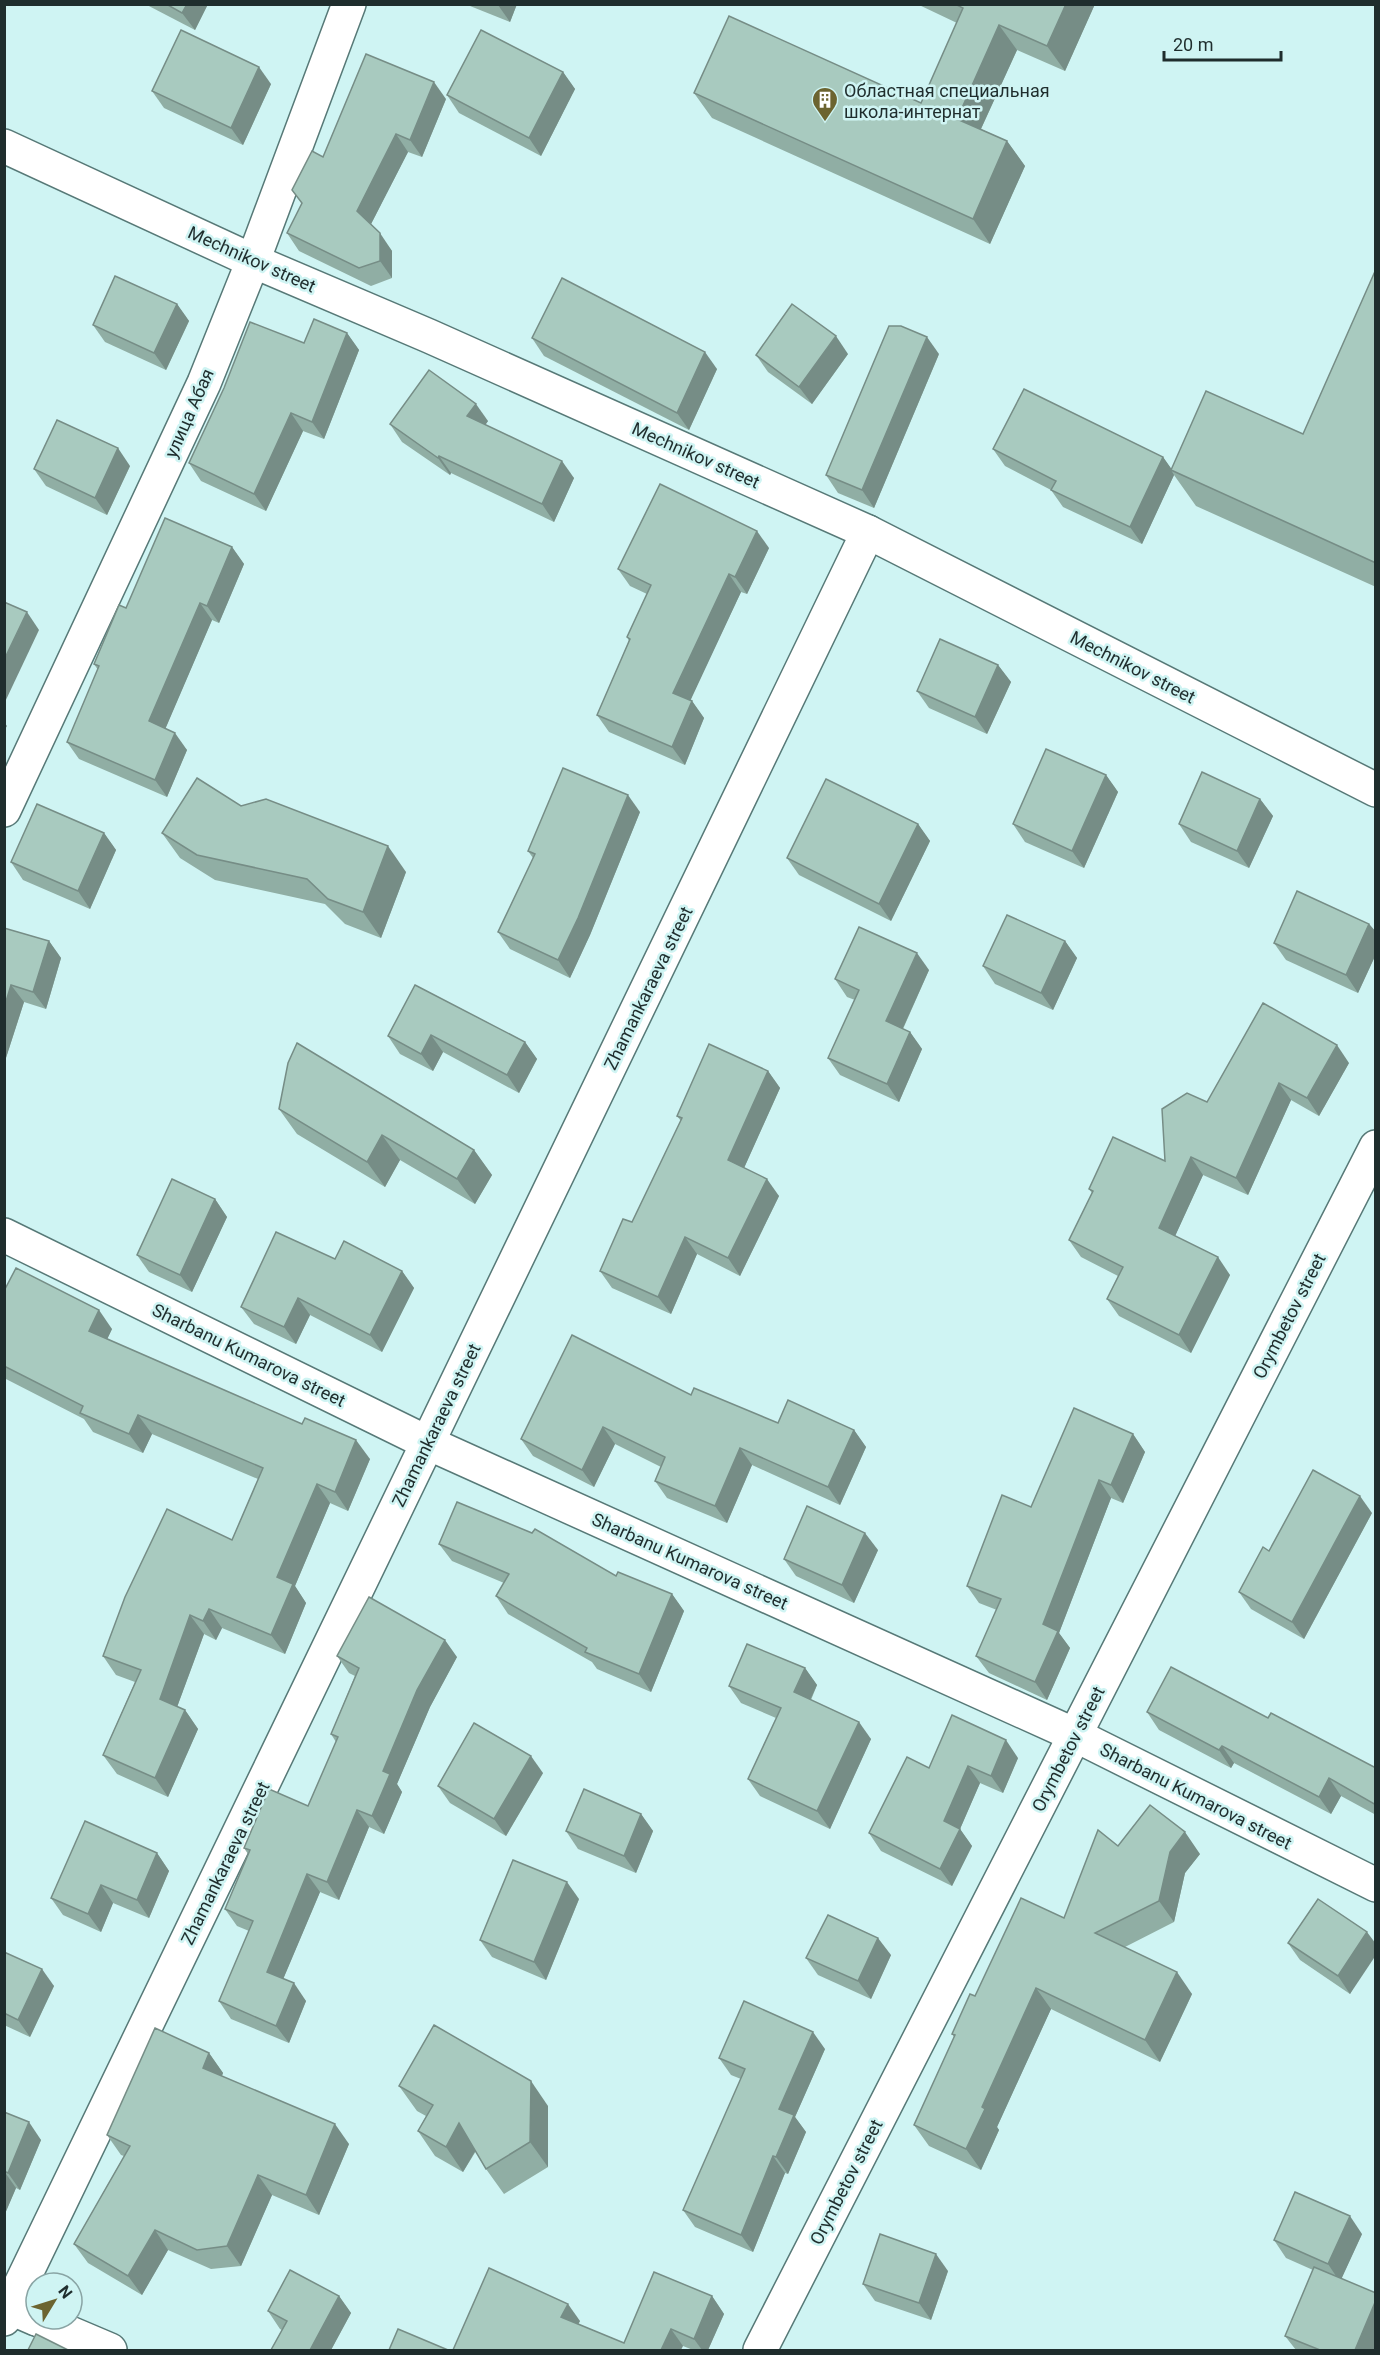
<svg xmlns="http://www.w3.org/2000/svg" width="1380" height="2355" font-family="Roboto,sans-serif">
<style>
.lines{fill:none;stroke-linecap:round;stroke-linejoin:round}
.street-casing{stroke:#577977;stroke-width:36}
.secondary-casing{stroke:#577977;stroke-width:36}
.street{stroke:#fff;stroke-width:33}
.secondary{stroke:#fff;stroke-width:33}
.wall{fill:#90aea4}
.shaded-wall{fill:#768d86}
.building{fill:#a8cabf;stroke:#768d86;stroke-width:1.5}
.labels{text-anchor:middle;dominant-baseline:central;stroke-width:5;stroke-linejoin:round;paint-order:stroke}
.poi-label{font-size:18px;fill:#1f2d2d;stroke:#cff4f3;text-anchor:start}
.street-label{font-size:18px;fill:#1f2d2d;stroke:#cff4f3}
</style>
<rect width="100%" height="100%" fill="#cff4f3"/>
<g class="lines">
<defs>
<g id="street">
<polyline points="4,146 253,261 429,336 868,532 1376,790"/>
<polyline points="4,1235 428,1443 1075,1735 1376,1885"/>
<polyline points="4,2319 868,532"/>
</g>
<g id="secondary">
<polyline points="4,810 204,383 253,261 349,4"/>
<polyline points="4,2305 36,2319"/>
<polyline points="37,2319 110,2350"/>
<polyline points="760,2350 1376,1147"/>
</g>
</defs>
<!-- street casing -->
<use href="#street" class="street-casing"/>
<!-- secondary casing -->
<use href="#secondary" class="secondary-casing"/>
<!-- street -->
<use href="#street" class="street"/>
<!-- secondary -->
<use href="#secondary" class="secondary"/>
</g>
<!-- wall -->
<g class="wall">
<polygon points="145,4 208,4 195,30"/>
<polygon points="465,4 517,4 510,22"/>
<polygon points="917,4 1095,4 1065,71 1017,50 981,129 1007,141 1025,166 990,244 712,118 694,93 921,103 957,23"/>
<polygon points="563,72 575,89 541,156 459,113 447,95"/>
<polygon points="271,84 243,145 164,108 152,91"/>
<polygon points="446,99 422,157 408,152 371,224 392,251 392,278 371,286 299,251 287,233 302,204 292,190 323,157"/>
<polygon points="1376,269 1376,587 1196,506 1174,475 1142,544 1063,507 1051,490 1005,466 993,449 1163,457 1171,469 1303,434"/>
<polygon points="177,304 189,321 166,370 105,342 93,325"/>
<polygon points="347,333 359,350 324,439 303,431 266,511 201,481 189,463 304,343"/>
<polygon points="532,338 717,369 689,430 544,356"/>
<polygon points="848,354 812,404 768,372 756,355"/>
<polygon points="939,354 874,508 838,493 826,475"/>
<polygon points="488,421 485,425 574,478 554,522 451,473 450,475 402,442 390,424"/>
<polygon points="130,466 107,515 46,486 34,469"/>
<polygon points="232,547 244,564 219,623 212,620 165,729 187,750 167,797 79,759 67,742 98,670 94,664 126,608"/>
<polygon points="769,548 747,594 741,592 690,700 692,701 704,718 685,765 609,732 597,715 629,641 627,637 647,594 630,586 618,569"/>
<polygon points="998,665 1011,682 987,734 929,708 917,691"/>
<polygon points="1106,775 1118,792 1084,868 1025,842 1013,824"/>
<polygon points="1260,799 1273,816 1249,868 1191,842 1179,824"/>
<polygon points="241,806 406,872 381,938 345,924 325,904 215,880 180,858 162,833"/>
<polygon points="640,812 590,935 570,978 510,949 498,932 533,858 528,851"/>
<polygon points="918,824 930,841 891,921 799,875 787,858"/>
<polygon points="104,833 116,850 90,909 23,880 11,862"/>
<polygon points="1369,924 1376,932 1376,954 1358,993 1286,960 1274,943"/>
<polygon points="4,928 49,941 61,958 46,1009 24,1002 4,1064"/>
<polygon points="1065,941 1077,958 1053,1010 995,984 983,966"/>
<polygon points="929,970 903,1029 910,1032 922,1049 899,1102 840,1075 828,1058 855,1000 847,997 835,979"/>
<polygon points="415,985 525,1042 537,1059 519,1093 443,1052 433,1071 400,1054 388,1036"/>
<polygon points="1349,1063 1319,1116 1291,1100 1248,1195 1203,1175 1175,1236 1230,1275 1191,1353 1119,1316 1107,1299 1118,1276 1081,1257 1069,1240 1092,1193 1089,1189 1165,1161 1207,1102"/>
<polygon points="768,1071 780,1088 744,1168 779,1196 740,1276 697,1254 671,1314 612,1288 600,1271 632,1222 681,1121 677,1116"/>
<polygon points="279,1109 474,1150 492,1175 475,1204 400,1160 385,1187 297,1134"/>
<polygon points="215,1199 227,1217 192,1292 149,1272 137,1255"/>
<polygon points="335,1259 402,1271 414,1288 382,1352 310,1315 296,1344 254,1324 241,1307"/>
<polygon points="4,1291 112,1329 107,1339 370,1459 348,1511 330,1503 295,1586 306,1603 285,1654 222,1628 216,1640 204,1634 177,1707 185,1710 198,1729 168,1797 117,1774 103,1755 135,1682 116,1675 103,1656 232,1540 258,1479 152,1434 143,1453 93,1432 84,1419 4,1378"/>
<polygon points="691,1395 778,1423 854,1430 866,1447 840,1505 752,1465 727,1523 667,1498 655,1481 661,1467 615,1444 594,1487 533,1456 521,1439"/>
<polygon points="1133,1434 1145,1452 1123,1503 1111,1498 1059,1633 1070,1648 1047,1700 989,1673 976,1656 997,1610 979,1603 967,1586 1031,1507"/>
<polygon points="1372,1513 1304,1639 1251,1609 1239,1592 1269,1551"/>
<polygon points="439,1544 616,1576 672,1594 684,1611 651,1692 597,1669 592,1662 508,1614 496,1596 504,1583 452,1561"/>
<polygon points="878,1550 854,1603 796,1576 784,1559"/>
<polygon points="337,1656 457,1657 430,1707 397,1784 402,1792 384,1834 369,1827 339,1900 320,1892 283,1979 306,2001 289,2043 231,2019 219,2001 249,1931 237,1926 225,1909 248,1854 244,1848 308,1806 336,1742 331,1734 355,1676 349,1673"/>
<polygon points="805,1668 817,1685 811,1700 871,1739 830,1829 760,1796 748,1779 776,1718 741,1703 729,1686"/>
<polygon points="1147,1712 1268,1718 1376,1768 1376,1815 1341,1796 1331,1814 1234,1763 1231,1768 1159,1730"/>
<polygon points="1018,1758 1003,1793 980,1783 960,1829 972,1846 952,1886 881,1851 869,1833 929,1768"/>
<polygon points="543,1773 506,1836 450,1803 438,1786"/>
<polygon points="641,1814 653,1831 636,1873 578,1849 566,1831"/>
<polygon points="1118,1846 1200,1854 1185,1873 1174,1922 1125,1947 1192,1994 1160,2062 1051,2009 997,2127 999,2130 981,2170 929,2146 914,2125 954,2037 952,2034 975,1996 1064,1918"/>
<polygon points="157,1853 169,1871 149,1918 113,1903 101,1932 63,1915 51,1898"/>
<polygon points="579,1899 546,1980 492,1957 480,1940"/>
<polygon points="1288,1943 1376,1944 1350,1994 1300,1960"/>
<polygon points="4,1952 54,1986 30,2037 4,2025"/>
<polygon points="891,1955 871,1999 818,1975 806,1958"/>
<polygon points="825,2049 795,2117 806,2132 788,2174 785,2173 753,2252 695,2227 683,2210 741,2079 731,2075 719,2058"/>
<polygon points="209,2053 223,2073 222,2076 349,2144 319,2215 272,2195 241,2266 211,2269 168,2250 142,2295 88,2263 74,2244 124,2156 121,2155 107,2135"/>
<polygon points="399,2086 548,2106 548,2167 504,2194 486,2169 476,2151 463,2172 435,2156 418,2131 426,2116 417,2111"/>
<polygon points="4,2112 41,2140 20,2190 16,2188 4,2216"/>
<polygon points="1362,2234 1341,2279 1374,2350 1296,2350 1285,2336 1313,2270 1286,2258 1274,2240"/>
<polygon points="948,2271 931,2320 875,2301 863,2284"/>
<polygon points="339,2296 351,2313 331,2350 271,2350 282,2330 280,2329 268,2311"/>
<polygon points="712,2296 724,2314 708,2350 693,2350 683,2346 453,2350 580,2321 578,2324 624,2343"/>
</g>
<!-- shaded-wall -->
<g class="shaded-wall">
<polygon points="187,4 208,4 195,30 182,13"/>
<polygon points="517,4 510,22 498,5"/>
<polygon points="1066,4 1095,4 1065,71 1047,46"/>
<polygon points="999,25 1017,50 974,144 957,119"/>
<polygon points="259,67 271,84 243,145 231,128"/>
<polygon points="563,72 575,89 541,156 529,138"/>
<polygon points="434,82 446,99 422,157 410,140"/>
<polygon points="396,134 408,152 369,228 357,211"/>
<polygon points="1007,141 1025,166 990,244 973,219"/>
<polygon points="380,233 392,251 392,278 380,261"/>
<polygon points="177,304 189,321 166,370 154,353"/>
<polygon points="347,333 359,350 324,439 312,422"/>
<polygon points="836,336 848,354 812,404 799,387"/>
<polygon points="927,337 939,354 874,508 862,490"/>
<polygon points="705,352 717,369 689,430 677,413"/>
<polygon points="476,404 488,421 479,434 467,416"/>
<polygon points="291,413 303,431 266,511 254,494"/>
<polygon points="118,448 130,466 107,515 95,498"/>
<polygon points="439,456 451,473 450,475 438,458"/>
<polygon points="1163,457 1173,471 1171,470 1174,475 1142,544 1130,527"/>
<polygon points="562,461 574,478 554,522 542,504"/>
<polygon points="757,531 769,548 747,594 735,577"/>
<polygon points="232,547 244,564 219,623 207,606"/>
<polygon points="729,574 741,592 686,710 673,693"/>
<polygon points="200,603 212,620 161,739 149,721"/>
<polygon points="27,612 39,630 4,704 4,660"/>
<polygon points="998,665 1011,682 987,734 975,717"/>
<polygon points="692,701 704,718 685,765 672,747"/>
<polygon points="4,722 7,726 4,731"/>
<polygon points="175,733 187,750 167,797 155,780"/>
<polygon points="1106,775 1118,792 1084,868 1072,851"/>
<polygon points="628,795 640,812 590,935 570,978 558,960"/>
<polygon points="1260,799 1273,816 1249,868 1237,851"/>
<polygon points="918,824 930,841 891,921 879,904"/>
<polygon points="104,833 116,850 90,909 78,891"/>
<polygon points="388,846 406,872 381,938 363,912"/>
<polygon points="1369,924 1376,932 1376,954 1358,993 1346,975"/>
<polygon points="49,941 61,958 46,1009 33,992"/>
<polygon points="1065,941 1077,958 1053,1010 1041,993"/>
<polygon points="917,953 929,970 898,1039 886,1021"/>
<polygon points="11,985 24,1002 4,1064 4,1008"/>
<polygon points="910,1032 922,1049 899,1102 887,1084"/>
<polygon points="431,1035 443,1052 433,1071 421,1054"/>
<polygon points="525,1042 537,1059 519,1093 507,1075"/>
<polygon points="1337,1045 1349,1063 1319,1116 1307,1098"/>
<polygon points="768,1071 780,1088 740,1177 728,1160"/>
<polygon points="1279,1083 1291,1100 1248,1195 1236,1178"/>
<polygon points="382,1135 400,1160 385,1187 367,1162"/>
<polygon points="474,1150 492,1175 475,1204 457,1179"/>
<polygon points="1191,1157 1203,1175 1171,1245 1159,1228"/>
<polygon points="767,1179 779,1196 740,1276 728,1258"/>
<polygon points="215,1199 227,1217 192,1292 180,1275"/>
<polygon points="685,1237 697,1254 671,1314 658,1297"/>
<polygon points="1218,1257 1230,1275 1191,1353 1179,1335"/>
<polygon points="402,1271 414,1288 382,1352 370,1335"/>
<polygon points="298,1298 310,1315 296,1344 284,1327"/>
<polygon points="99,1310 112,1329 102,1350 89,1331"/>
<polygon points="138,1415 152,1434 143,1453 129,1434"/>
<polygon points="603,1427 615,1444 594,1487 582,1470"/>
<polygon points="854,1430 866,1447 840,1505 828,1487"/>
<polygon points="1133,1434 1145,1452 1123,1503 1111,1485"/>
<polygon points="356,1440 370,1459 348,1511 335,1492"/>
<polygon points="740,1448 752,1465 727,1523 715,1506"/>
<polygon points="1099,1480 1111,1498 1059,1633 1070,1648 1047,1700 1035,1682 1043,1624"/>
<polygon points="317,1484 330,1503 295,1586 306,1603 285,1654 271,1635 277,1577"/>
<polygon points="1360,1496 1372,1513 1304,1639 1292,1622"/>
<polygon points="865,1533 878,1550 854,1603 842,1585"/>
<polygon points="672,1594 684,1611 651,1692 639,1674"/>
<polygon points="209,1609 222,1628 216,1640 203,1621"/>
<polygon points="190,1615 204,1634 173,1718 160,1699"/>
<polygon points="445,1640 457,1657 430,1707 397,1784 402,1792 384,1834 372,1816 383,1771 417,1690"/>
<polygon points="805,1668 817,1685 806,1709 794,1692"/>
<polygon points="185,1710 198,1729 168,1797 155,1778"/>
<polygon points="859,1722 871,1739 830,1829 817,1811"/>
<polygon points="1006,1740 1018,1758 1003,1793 991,1776"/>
<polygon points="1222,1746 1234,1763 1231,1768 1219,1750"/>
<polygon points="531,1756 543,1773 506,1836 494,1819"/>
<polygon points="968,1766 980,1783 960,1829 972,1846 952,1886 940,1869 944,1821"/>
<polygon points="1329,1778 1341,1796 1331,1814 1319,1797"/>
<polygon points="357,1810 369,1827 339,1900 327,1882"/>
<polygon points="641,1814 653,1831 636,1873 624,1856"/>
<polygon points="1185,1832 1200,1854 1185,1873 1174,1922 1159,1901 1170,1852"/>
<polygon points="157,1853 169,1871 149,1918 137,1900"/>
<polygon points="307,1874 320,1892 279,1989 267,1972"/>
<polygon points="567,1882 579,1899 546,1980 534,1962"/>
<polygon points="101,1885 113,1903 101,1932 88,1914"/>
<polygon points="1367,1932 1376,1944 1376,1955 1350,1994 1338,1976"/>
<polygon points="878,1938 891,1955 871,1999 858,1981"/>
<polygon points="42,1969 54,1986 30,2037 18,2020"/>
<polygon points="1177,1972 1192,1994 1160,2062 1145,2040"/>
<polygon points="294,1983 306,2001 289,2043 276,2026"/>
<polygon points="1036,1988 1051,2009 997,2127 999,2130 981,2170 966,2149 982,2107"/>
<polygon points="813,2032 825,2049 795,2117 806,2132 788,2174 776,2157 779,2109"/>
<polygon points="209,2053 223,2073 217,2087 203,2068"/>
<polygon points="531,2081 548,2106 548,2167 530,2142"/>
<polygon points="29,2122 41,2140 20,2190 8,2173"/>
<polygon points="459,2123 477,2148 463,2172 446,2147"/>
<polygon points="335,2124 349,2144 319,2215 306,2195"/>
<polygon points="773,2156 785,2173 753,2252 741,2235"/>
<polygon points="4,2171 16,2188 4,2216"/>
<polygon points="258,2175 272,2195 241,2266 227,2246"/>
<polygon points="1350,2216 1362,2234 1340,2282 1328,2264"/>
<polygon points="155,2230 168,2250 142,2295 128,2276"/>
<polygon points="936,2254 948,2271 931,2320 919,2303"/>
<polygon points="339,2296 351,2313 331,2350 310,2350"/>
<polygon points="712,2296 724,2314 708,2350 702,2350 694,2339"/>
<polygon points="1376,2300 1376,2346 1374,2350 1355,2350"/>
<polygon points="568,2304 580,2321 573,2334 561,2317"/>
<polygon points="671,2329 683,2346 681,2350 661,2350"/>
</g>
<!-- building -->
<g class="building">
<polygon points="166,4 187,4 182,13"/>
<polygon points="955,4 1066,4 1047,46 999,25 957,119 1007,141 973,219 694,93 729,16 921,103 963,8"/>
<polygon points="181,30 259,67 231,128 152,91"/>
<polygon points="481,30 563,72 529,138 447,95"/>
<polygon points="366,54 434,82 410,140 396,134 357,211 380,233 380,261 359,268 287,233 302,203 292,190 312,151 323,157"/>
<polygon points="1376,269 1375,467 1376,563 1171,470 1206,391 1303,434"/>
<polygon points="115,276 177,304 154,353 93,325"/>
<polygon points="562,278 705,352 677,413 532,338"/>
<polygon points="792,304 836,336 799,387 756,355"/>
<polygon points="314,319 347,333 312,422 291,413 254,494 189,463 224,388 250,322 304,343"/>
<polygon points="889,326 901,326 927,337 862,490 826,475"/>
<polygon points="429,370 476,404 467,416 562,461 542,504 439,456 438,458 390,424"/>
<polygon points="1024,389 1163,457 1130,527 1051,490 1056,481 993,449"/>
<polygon points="57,420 118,448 95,498 34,469"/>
<polygon points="660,484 757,531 735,577 729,574 673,693 692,701 672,747 597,715 630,639 627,637 651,585 618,569"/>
<polygon points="165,518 232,547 207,606 200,603 149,721 175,733 155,780 67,742 99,666 94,664 119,605 126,608"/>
<polygon points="4,602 27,612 4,660"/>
<polygon points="940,639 998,665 975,717 917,691"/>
<polygon points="1046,749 1106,775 1072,851 1013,824"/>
<polygon points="563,768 628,795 578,918 558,960 498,932 535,854 528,851"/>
<polygon points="1202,772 1260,799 1237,851 1179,824"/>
<polygon points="197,778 241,806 266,799 388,846 363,912 328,899 307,879 197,855 162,833"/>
<polygon points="826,779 918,824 879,904 787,858"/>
<polygon points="37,804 104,833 78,891 11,862"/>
<polygon points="1297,891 1369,924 1346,975 1274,943"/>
<polygon points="1007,915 1065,941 1041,993 983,966"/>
<polygon points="859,927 917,953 886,1021 910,1032 887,1084 828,1058 859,990 835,979"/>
<polygon points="4,928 49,941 33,992 11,985 4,1008"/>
<polygon points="415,985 525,1042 507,1075 431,1035 421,1054 388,1036"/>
<polygon points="1263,1003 1337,1045 1307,1098 1279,1083 1236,1178 1191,1157 1159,1228 1218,1257 1179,1335 1107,1299 1123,1267 1069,1240 1093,1191 1089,1189 1113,1137 1165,1161 1162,1109 1187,1093 1207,1102"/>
<polygon points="297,1043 474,1150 457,1179 382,1135 367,1162 279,1109 288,1063"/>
<polygon points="709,1044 768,1071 728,1160 767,1179 728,1258 685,1237 658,1297 600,1271 623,1219 632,1222 682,1118 677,1116"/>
<polygon points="172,1179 215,1199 180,1275 137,1255"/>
<polygon points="276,1232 335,1259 344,1241 402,1271 370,1335 298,1298 284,1327 241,1307"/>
<polygon points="16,1268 99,1310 89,1331 302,1424 305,1418 356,1440 335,1492 317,1484 277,1577 293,1584 271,1635 209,1609 203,1621 190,1615 160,1699 185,1710 155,1778 103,1755 141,1670 103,1656 125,1597 167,1509 232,1540 263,1468 138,1415 129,1434 80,1413 83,1406 4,1366 4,1291"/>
<polygon points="572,1335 691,1395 694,1388 778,1423 788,1400 854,1430 828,1487 740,1448 715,1506 655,1481 665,1457 603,1427 582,1470 521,1439"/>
<polygon points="1074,1408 1133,1434 1111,1485 1099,1480 1043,1624 1058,1631 1035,1682 976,1656 1001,1599 967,1586 1002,1495 1031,1507"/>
<polygon points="1313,1470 1360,1496 1292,1622 1239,1592 1263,1547 1269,1551"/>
<polygon points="457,1502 532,1533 535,1529 616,1576 618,1572 672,1594 639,1674 585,1652 587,1648 496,1596 509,1574 439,1544"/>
<polygon points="807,1506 865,1533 842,1585 784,1559"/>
<polygon points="369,1597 445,1640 417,1690 383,1771 390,1774 372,1816 357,1810 327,1882 307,1874 267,1972 294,1983 276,2026 219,2001 253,1921 225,1909 250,1850 244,1848 269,1789 308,1806 338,1737 331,1734 359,1668 337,1656"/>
<polygon points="747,1644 805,1668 794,1692 859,1722 817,1811 748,1779 781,1708 729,1686"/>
<polygon points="1171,1667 1268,1718 1271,1713 1376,1768 1376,1805 1329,1778 1319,1797 1222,1746 1219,1750 1147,1712"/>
<polygon points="952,1715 1006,1740 991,1776 968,1766 944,1821 960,1829 940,1869 869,1833 907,1757 929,1768"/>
<polygon points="474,1723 531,1756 494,1819 438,1786"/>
<polygon points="584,1789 641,1814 624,1856 566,1831"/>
<polygon points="1150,1805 1185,1832 1170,1852 1159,1901 1095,1933 1177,1972 1145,2040 1036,1988 982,2107 985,2109 966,2149 914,2125 955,2035 952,2034 970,1994 975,1996 1021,1898 1064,1918 1098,1830 1118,1846"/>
<polygon points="85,1821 157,1853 137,1900 101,1885 88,1914 51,1898"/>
<polygon points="513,1860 567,1882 534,1962 480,1940"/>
<polygon points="1318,1899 1367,1932 1338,1976 1288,1943"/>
<polygon points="828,1915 878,1938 858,1981 806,1958"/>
<polygon points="4,1952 42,1969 18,2020 4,2013"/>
<polygon points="744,2001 813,2032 779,2109 794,2115 776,2157 773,2156 741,2235 683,2210 745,2069 719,2058"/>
<polygon points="434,2025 531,2081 530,2142 486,2169 459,2123 446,2147 418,2131 433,2105 399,2086"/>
<polygon points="155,2028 209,2053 203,2068 335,2124 306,2195 258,2175 227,2246 197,2250 155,2230 128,2276 74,2244 130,2146 107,2135"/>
<polygon points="4,2112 29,2122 8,2173 4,2171"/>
<polygon points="1295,2192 1350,2216 1328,2264 1274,2240"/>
<polygon points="880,2234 936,2254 919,2303 863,2284"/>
<polygon points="1314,2267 1376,2293 1376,2300 1355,2350 1320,2350 1285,2336"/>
<polygon points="489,2268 568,2304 561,2317 624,2343 654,2272 712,2296 694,2339 671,2329 661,2350 453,2350"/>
<polygon points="290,2270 339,2296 310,2350 271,2350 287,2321 268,2311"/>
<polygon points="398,2329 448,2350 389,2350"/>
<polygon points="36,2334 68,2350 28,2350"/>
</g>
<!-- icons -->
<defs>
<symbol id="building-pin" viewBox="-11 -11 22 30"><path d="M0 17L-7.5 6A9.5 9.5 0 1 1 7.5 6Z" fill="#6c6430" stroke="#cff4f3"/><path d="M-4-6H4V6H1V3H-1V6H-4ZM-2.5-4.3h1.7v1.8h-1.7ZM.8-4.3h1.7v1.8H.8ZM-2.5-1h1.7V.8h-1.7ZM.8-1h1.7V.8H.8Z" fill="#fff"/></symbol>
</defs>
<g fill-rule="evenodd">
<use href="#building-pin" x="810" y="85" width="30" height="40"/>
</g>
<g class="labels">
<!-- poi labels -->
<g class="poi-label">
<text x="844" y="90">Областная специальная<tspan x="844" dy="21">школа-интернат</tspan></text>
</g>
<!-- street labels -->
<g class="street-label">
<text transform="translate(252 259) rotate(24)">Mechnikov street</text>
<text transform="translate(189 413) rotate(-66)">улица Абая</text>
<text transform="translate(696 455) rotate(24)">Mechnikov street</text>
<text transform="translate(1133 667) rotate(27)">Mechnikov street</text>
<text transform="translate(648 988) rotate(-64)">Zhamankaraeva street</text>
<text transform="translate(1289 1316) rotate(-63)">Orymbetov street</text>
<text transform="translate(249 1355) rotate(26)">Sharbanu Kumarova street</text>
<text transform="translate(436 1425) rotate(-64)">Zhamankaraeva street</text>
<text transform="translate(690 1561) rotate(24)">Sharbanu Kumarova street</text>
<text transform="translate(1068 1749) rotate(-63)">Orymbetov street</text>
<text transform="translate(1196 1796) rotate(27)">Sharbanu Kumarova street</text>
<text transform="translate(225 1863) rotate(-64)">Zhamankaraeva street</text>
<text transform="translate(846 2182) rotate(-63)">Orymbetov street</text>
</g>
</g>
<!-- border -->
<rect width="1380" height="2355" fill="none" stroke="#1f2d2d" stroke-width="12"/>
<!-- north arrow -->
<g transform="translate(54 2301) rotate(52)"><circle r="28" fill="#cff4f3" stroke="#89a4a4" stroke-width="1.5"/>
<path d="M0-4.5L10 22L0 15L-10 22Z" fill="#6c6430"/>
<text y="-9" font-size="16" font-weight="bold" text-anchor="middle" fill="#1f2d2d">N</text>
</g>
<!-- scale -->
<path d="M1164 51v9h117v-9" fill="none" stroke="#1f2d2d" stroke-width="3"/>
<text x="1173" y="51" font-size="18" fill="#1f2d2d" stroke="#cff4f3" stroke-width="4.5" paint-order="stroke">20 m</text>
</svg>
